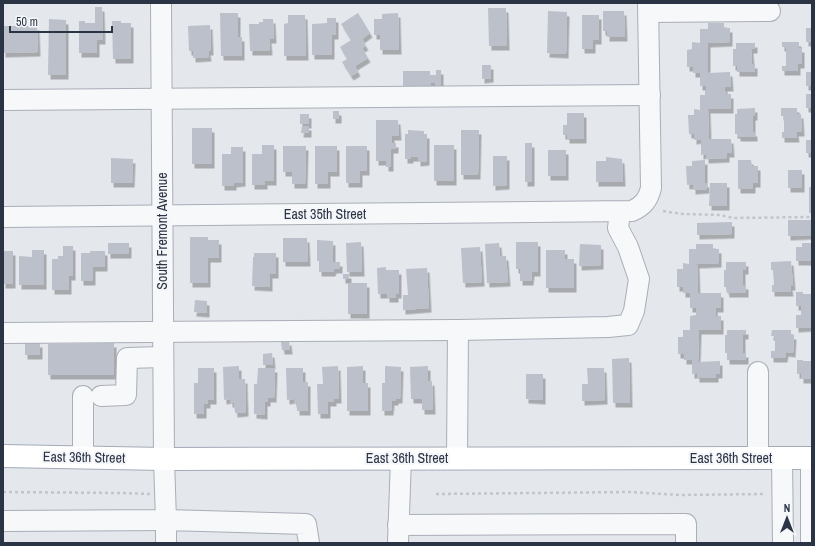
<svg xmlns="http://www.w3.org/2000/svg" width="815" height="546" font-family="'Archivo Narrow',sans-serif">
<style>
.building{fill:#bbc0ca;filter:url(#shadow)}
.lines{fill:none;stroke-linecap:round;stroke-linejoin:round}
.minor-casing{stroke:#a9aeb7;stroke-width:22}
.major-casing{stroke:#a3abb8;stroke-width:24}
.path{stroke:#c2c5cb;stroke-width:2.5;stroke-dasharray:3 3;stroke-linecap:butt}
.minor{stroke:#f7f8fa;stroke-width:20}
.major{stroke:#fff;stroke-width:22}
.labels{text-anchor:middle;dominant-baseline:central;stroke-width:4;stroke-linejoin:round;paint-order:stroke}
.street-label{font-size:14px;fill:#2b3445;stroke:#f4f6f9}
</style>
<defs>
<filter id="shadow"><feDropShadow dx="2.5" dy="4.5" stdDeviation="0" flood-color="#0004"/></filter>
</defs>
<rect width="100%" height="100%" fill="#e4e7ec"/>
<!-- building -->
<g class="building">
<polygon points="95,7 102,7 103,40 97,40 97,53 79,53 79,21 85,21 85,23 95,23"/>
<polygon points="488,8 506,8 507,46 489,46"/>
<polygon points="548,11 567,12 566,54 547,53"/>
<polygon points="603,11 624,11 625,37 607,37 607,31 603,31"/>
<polygon points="220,13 238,13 238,37 242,37 242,56 221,56"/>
<polygon points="358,13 370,33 362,39 366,46 362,48 368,58 355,66 358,72 351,76 342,62 347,59 340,47 351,40 341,24"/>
<polygon points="398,13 399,50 380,50 380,35 374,35 374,19 382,19 382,14"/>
<polygon points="288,15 305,15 306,56 284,56 284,24 288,23"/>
<polygon points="582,15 599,15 599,40 593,40 593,49 582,49"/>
<polygon points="327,18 336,18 336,35 332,35 332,55 312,55 312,24 327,23"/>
<polygon points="49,19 66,20 66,75 48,75"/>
<polygon points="263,19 273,19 274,39 269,39 270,51 250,51 249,24 259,24 259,22 263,22"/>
<polygon points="112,21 121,21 121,23 131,23 131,59 113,59"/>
<polygon points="708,23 724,23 724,28 730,28 730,42 708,43 708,73 730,72 731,87 725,87 725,91 726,94 731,94 731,109 708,109 709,139 731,139 732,153 727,153 727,158 706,159 706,154 701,155 701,139 694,140 694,134 689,134 688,115 694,115 694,109 700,110 700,95 705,95 705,91 706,91 706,86 700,86 700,73 693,73 693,67 687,67 687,50 692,49 692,42 700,43 700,29 708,29"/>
<polygon points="210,25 211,51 208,51 209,57 193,58 193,51 189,51 188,26"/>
<polygon points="3,26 37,26 38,52 3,53"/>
<rect x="806" y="28" width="6" height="14"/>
<polygon points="782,42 799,42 799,48 802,48 802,64 798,64 798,71 782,71 782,66 786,66 786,47 782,47"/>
<polygon points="736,43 755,43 755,49 751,49 752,64 755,64 755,72 737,72 737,66 733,66 733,49 736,49"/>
<polygon points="482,65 491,65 491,78 482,79"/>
<polygon points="436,70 441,70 441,87 435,87 435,83 431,83 431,88 403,88 403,71 430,71 430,75 436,75"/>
<polygon points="806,72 812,72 812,90 811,86 806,86"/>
<rect x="806" y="94" width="6" height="14"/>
<polygon points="755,108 755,116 753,116 753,132 755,132 755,137 738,137 738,134 735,134 735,114 737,114 737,109"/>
<polygon points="781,108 797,108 797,114 801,114 802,132 796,132 797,138 782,138 782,132 784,132 784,116 781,116"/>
<rect x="333" y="111" width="6" height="8"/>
<polygon points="567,113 584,113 584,139 567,139 567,135 563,135 563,125 567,125"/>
<rect x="300" y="114" width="9" height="10"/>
<polygon points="376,120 398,120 399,136 392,136 392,143 396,143 396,149 391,149 391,167 386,167 386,161 376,161"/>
<polygon points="302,126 309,126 309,133 301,133"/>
<rect x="192" y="128" width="20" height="36"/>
<polygon points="408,130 424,131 424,134 427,134 427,161 418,162 418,157 411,157 411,159 405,159 405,134 408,134"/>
<polygon points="461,130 479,130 478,175 461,175"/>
<rect x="806" y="140" width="6" height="13"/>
<rect x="525" y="143" width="7" height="39"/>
<polygon points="262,145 274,145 274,181 265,181 265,185 252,185 252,154 262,154"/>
<rect x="434" y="145" width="20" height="36"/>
<polygon points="283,146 306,146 305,184 292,184 292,172 283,172"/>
<polygon points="315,146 337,146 337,172 328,172 328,184 315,184"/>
<polygon points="346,146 367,146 367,171 360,171 360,183 346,183"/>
<polygon points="231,147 243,147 243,182 234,183 234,186 222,186 222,154 231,154"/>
<rect x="548" y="150" width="18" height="26"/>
<polygon points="493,156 507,156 507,185 493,186"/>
<polygon points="606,157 622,159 623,182 596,182 596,161 606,161"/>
<polygon points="111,158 133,159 132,183 111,183"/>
<polygon points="705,160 705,183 707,183 707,189 693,190 693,184 687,185 686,166 692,166 692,161"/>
<polygon points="738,160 751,160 752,166 758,166 758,183 753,183 753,189 738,189"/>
<rect x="788" y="170" width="14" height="18"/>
<polygon points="710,183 727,183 727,206 709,206"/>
<rect x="809" y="187" width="3" height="26"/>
<polygon points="788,220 812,220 812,235 788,236"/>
<polygon points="732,222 732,234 697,235 697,223"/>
<polygon points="190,237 208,237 208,240 219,240 219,258 208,258 208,283 190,283"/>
<polygon points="283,238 307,238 308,262 283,262"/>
<polygon points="317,240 333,241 333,262 340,262 340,269 334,269 333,272 319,272 319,261 317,261"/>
<polygon points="361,242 362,272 347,272 346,243"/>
<polygon points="516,242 538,242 538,272 532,272 531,281 520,281 520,269 516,269"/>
<rect x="108" y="243" width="21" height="11"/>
<polygon points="499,243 500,256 506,256 508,282 487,283 485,244"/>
<polygon points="802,243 812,243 812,261 796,261 796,247 802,247"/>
<polygon points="580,244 601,245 601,265 579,266"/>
<polygon points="696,244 713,244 713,249 719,249 719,263 697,264 698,293 721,293 721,308 715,308 716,316 721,316 721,330 699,330 698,362 720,361 720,374 716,374 716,378 697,378 697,374 692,374 692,360 684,360 684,354 678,354 678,337 683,337 683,330 690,330 690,316 696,315 696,308 690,308 690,293 683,293 683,287 677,287 677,269 683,269 683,263 689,264 689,249 696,249"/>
<polygon points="63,246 73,246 73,276 69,276 69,290 52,290 52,259 58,259 58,256 63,256"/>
<polygon points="480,247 482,282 463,283 461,248"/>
<polygon points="32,250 44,250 44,285 19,285 19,256 32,257"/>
<polygon points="546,250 565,250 565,259 574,259 574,288 546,288"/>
<rect x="3" y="251" width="10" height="33"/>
<polygon points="90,251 105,251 105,267 93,267 93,281 81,281 81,253 90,253"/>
<polygon points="254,253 276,253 276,274 270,274 270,287 252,286 253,257 254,257"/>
<polygon points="791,261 793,286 790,286 791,292 772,292 772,285 774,285 773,270 771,270 771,262"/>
<polygon points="726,262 746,262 746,270 743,270 743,285 746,285 746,293 727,293 726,287 724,287 724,270 726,270"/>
<polygon points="386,267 386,270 399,270 399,294 396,294 396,298 387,298 387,294 378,294 377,268"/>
<polygon points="427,268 429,308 403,310 403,295 408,295 406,269"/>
<rect x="343" y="274" width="6" height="5"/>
<rect x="348" y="283" width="19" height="31"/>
<polygon points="796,292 803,292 803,294 812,294 812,327 796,328 796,315 801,315 801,306 796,306"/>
<polygon points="195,300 207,301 207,313 194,312"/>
<polygon points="727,330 746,330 746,335 743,335 743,353 746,353 746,360 727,360 727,353 725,353 725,335 727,335"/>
<polygon points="772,330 791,330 791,335 794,335 793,353 786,352 785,358 771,358 771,351 775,351 775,336 771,336"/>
<polygon points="289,341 290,350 282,350 281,342"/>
<rect x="25" y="343" width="15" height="12"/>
<polygon points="114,343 114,375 48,375 48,344"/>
<polygon points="272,353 273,365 263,365 263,354"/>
<polygon points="629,358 630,403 613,403 612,359"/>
<polygon points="797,360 803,360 803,361 812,361 812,379 801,379 801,374 797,374"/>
<polygon points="239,366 239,379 245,379 246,412 235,413 234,403 230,403 230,399 224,400 223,367"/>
<polygon points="338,366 339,399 334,399 334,402 328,402 328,414 318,414 317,384 323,384 322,367"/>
<polygon points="363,366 363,383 368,383 368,411 347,411 347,367"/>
<polygon points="385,366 401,367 400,399 396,399 396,401 392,401 391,411 382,411 382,383 385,383"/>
<polygon points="428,366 428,382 432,381 433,410 422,410 422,399 411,399 410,367"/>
<polygon points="198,368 214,368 214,400 208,400 208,404 204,404 204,414 194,414 194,383 198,383"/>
<polygon points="258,368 275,368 274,398 268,398 268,402 265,402 265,415 254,414 254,384 257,384"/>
<polygon points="286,368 303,368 303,382 308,382 308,411 297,411 297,402 294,403 294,399 287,400"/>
<polygon points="587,368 604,368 605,400 582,401 582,384 588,384"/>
<polygon points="526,374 543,374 543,400 526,399"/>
</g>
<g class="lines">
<defs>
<g id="minor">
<polyline points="649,12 770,11"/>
<polyline points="3,100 650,95"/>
<path d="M 3,217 L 632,211 C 643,206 648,200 651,188 L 648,3"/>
<polyline points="3,333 458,330 608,327 628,325 634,311 639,279 628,247 618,228 620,212"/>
<polyline points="758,372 758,458"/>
<polyline points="101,396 126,395 127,358 163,357"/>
<polyline points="83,457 83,396"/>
<polyline points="457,458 458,330"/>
<polyline points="782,458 783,543"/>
<polyline points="811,458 811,543"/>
<polyline points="3,521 166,520 164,459 161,3"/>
<polyline points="398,525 686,524 686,543"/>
<polyline points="166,543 166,520 306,524 309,543"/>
<polyline points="398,543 401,458"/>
</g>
<polyline id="major" points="3,456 164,459 812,458"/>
</defs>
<!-- minor casing -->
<use href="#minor" class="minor-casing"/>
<!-- major casing -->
<use href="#major" class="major-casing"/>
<!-- path -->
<g class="path">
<polyline points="663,211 682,214 720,215 733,218 812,217"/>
<polyline points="3,492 121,493 150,494"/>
<polyline points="436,494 630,492 680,495 766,494"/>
</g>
<!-- minor -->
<use href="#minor" class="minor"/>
<!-- major -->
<use href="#major" class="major"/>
</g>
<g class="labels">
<!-- street labels -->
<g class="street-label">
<text x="325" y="214">East 35th Street</text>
<text transform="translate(162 231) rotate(-90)">South Fremont Avenue</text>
<text transform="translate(84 457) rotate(1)">East 36th Street</text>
<text x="407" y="458">East 36th Street</text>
<text x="731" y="458">East 36th Street</text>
</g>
</g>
<!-- border -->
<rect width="815" height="546" fill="none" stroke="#2b3445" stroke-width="8"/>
<!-- north arrow -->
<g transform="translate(787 518)" stroke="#f4f6f9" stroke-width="3" paint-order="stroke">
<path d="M0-3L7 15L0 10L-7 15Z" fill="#2b3445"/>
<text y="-6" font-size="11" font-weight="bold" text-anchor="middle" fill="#2b3445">N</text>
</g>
<!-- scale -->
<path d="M10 26v6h102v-6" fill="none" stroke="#2b3445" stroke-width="2"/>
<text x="16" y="26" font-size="12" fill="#2b3445" stroke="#f4f6f9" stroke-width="3" paint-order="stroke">50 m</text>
</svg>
